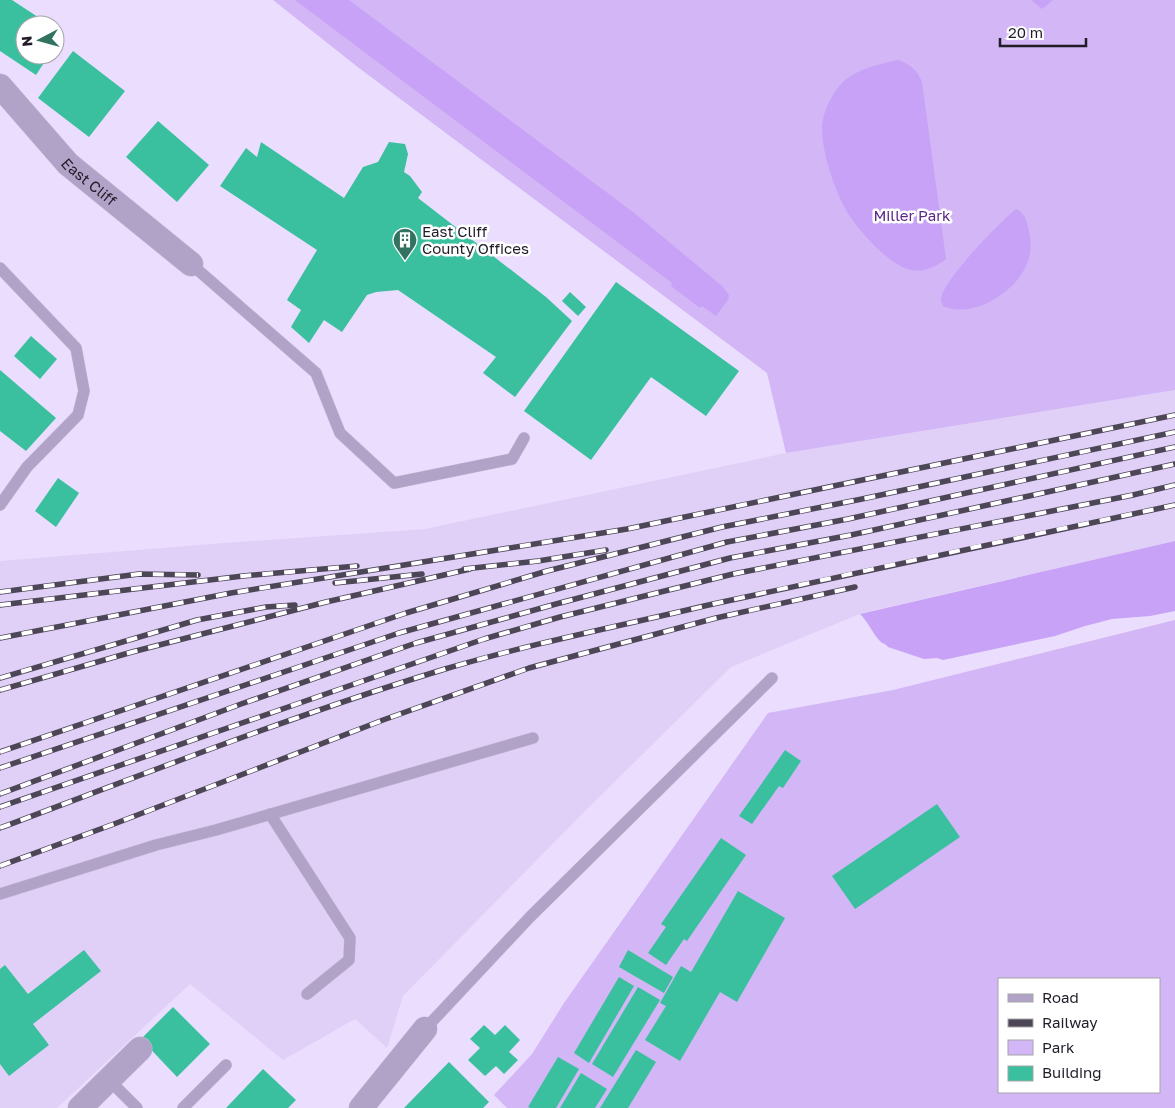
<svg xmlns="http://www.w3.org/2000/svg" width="1175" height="1108" font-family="'Golos Text',sans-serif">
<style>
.built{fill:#e0d0f7}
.green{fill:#d2b6f6;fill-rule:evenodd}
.forest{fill:#c7a2f6}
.building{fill:#3abf9f}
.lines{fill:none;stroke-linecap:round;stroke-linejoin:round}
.lane-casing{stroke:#c7bad7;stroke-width:12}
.street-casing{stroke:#c7bad7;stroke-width:25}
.lane{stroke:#b1a2c7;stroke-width:11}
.street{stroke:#b1a2c7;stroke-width:24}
.rail-casing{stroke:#4d4657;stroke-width:5.5}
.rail{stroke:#fff;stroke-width:4;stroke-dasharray:11;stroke-linecap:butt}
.labels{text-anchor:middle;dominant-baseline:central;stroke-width:5;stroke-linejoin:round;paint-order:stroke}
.street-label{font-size:15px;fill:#211c28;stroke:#fff}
.park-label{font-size:15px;fill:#5a2888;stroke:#fff}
.poi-label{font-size:15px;fill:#211c28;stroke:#fff;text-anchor:start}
</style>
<rect width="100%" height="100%" fill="#ebddfe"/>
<!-- built -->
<polygon class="built" points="1175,390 1175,541 862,613 731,667 585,811 403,996 387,1048 355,1019 283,1060 190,984 57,1108 0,1108 0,561 224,543 425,529 786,453"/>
<!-- green -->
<g class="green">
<polygon points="273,0 1175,0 1175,390 786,453 767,373 359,68"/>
<path d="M 1175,620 L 1175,1108 L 507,1108 L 494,1095 L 532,1054 L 564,1003 L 768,713 L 893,690 ZM 999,979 L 1159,979 L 1159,1092 L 999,1092 Z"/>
</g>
<!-- forest -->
<g class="forest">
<polygon points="295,0 349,0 633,212 722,286 729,295 728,300 716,316 702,306 700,308 671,286 672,283"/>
<polygon points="1031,0 1053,0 1042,9"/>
<path d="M 898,60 C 911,65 917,70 922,82 L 946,259 C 937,266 923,273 911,270 C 889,265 861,233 849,215 C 835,192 822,154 822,127 C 823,111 833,91 845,80 C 860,68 880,64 898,60 Z"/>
<path d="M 1016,209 C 1024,212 1026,219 1028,227 C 1031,239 1032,249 1028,261 C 1019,290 973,320 943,306 C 942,303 941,302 941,299 C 943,280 1000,222 1016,209 Z"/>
<path d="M 1175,541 L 1175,611 L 1150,616 L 1112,619 L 1085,626 L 1055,636 L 943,660 L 937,658 L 924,659 L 888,647 C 885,643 882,644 879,640 C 872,632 868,622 860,614 Z"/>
</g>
<!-- building -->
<g class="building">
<polygon points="0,0 12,0 50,25 25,25 25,55 49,55 36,75 0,51"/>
<polygon points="55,28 62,33 55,45"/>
<polygon points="73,51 125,91 89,137 38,98"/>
<polygon points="158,121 209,165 177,202 126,157"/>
<polygon points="261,142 344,198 363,167 378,162 389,142 405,144 408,154 404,172 410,176 422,192 418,198 546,297 572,321 515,397 483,373 496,357 398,290 376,292 367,295 342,332 324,320 309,343 291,327 301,310 287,300 317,250 220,186 246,148 257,157"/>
<polygon points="616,282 739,371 706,416 651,377 591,460 524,411"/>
<polygon points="570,292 586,307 578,316 562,301"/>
<polygon points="31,336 57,359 40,379 14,356"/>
<polygon points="0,370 56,418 26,451 0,431"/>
<polygon points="58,478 79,493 56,527 35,511"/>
<polygon points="785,750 801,761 783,788 779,786 752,824 739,816"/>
<polygon points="937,804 960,837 855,909 832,876"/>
<polygon points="721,838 746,855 687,941 684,939 666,965 648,953 666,927 661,924"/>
<polygon points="738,891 785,918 737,1002 720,992 680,1061 645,1040 666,1006 660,1003 681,966 691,972"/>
<polygon points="84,950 101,971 33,1024 49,1045 9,1076 0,1064 0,969 5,965 28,994"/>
<polygon points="628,950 673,977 664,993 619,967"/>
<polygon points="619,977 634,986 589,1063 574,1053"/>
<polygon points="638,987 660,1000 613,1077 592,1064"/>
<polygon points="173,1007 210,1044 177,1077 141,1039"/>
<polygon points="484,1025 495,1035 505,1025 520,1040 509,1052 518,1060 504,1074 496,1066 485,1076 468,1060 480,1048 470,1039"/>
<polygon points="636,1050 656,1062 628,1108 600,1108"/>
<polygon points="558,1057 579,1069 556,1108 531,1108 528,1107"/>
<polygon points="449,1062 489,1102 483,1108 404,1108"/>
<polygon points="263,1069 296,1100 288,1108 226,1108"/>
<polygon points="581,1073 607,1089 595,1108 560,1108"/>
</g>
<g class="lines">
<defs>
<g id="lane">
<polyline points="191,264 316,373 340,433 394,483 512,459 524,438"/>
<polyline points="0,268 76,348 84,391 78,415 27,467 0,505"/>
<polyline points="270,814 350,938 349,960 307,994"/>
<polyline points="0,894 156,845 216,830 533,738"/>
<polyline points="425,1029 530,917 772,678"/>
<polyline points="109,1080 137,1108"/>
<polyline points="183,1108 226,1065"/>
</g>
<g id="street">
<path id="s1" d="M 0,86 L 68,164 L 191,264"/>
<polyline points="80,1108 140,1049"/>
<polyline points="361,1108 425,1029"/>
</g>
</defs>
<!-- lane casing -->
<use href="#lane" class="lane-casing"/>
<!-- street casing -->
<use href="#street" class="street-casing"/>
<!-- lane -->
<use href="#lane" class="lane"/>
<!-- street -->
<use href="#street" class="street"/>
<defs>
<g id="rail">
<polyline points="464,569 538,561 606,550"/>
<polyline points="335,583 422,574"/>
<polyline points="0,592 139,574 198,575"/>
<polyline points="0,605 243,576 357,566"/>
<polyline points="0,638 231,593 627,529 1175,415"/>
<polyline points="0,678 197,620 266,607 295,605"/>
<polyline points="0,690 132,652 326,602 470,569"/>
<polyline points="0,752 406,613 547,571 722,527 862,499 1175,432"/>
<polyline points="0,768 399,633 727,542 848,519 1175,447"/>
<polyline points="0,794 241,704 416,643 556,604 730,558 851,535 1175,464"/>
<polyline points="0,807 484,639 560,617 733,574 1133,495 1175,485"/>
<path d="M 0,828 C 147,773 294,715 445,669 C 533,643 624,625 713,604 C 867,570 1021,537 1175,505"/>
<polyline points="0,866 114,824 383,720 529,668 716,618 855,587"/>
</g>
</defs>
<!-- rail casing -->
<use href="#rail" class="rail-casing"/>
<!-- rail -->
<use href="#rail" class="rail"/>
</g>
<!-- icons -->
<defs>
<symbol id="building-pin" viewBox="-11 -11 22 30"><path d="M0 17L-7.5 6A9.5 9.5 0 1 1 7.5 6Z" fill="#327260" stroke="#fff"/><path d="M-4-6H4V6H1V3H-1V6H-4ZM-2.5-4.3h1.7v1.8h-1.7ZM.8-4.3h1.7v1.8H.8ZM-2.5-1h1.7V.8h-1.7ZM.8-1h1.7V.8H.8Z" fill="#fff"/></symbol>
</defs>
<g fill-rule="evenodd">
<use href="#building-pin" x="391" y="226" width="28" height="38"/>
</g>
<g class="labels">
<!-- street labels -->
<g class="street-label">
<text stroke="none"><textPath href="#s1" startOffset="131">East Cliff</textPath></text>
</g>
<!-- park labels -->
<g class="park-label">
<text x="912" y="215">Miller Park</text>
</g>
<!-- poi labels -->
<g class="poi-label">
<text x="422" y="231">East Cliff<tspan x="422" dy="17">County Offices</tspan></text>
</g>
</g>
<!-- legend -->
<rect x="998" y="978" width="162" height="115" fill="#ffffff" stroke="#a6a4a9"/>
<rect x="1008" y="994" width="25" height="8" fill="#b1a2c7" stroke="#a6a4a9"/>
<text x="1042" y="1003" font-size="15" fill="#211c28">Road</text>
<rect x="1008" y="1019" width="25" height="8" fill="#4d4657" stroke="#a6a4a9"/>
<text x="1042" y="1028" font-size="15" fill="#211c28">Railway</text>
<rect x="1008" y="1040" width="25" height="15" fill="#d2b6f6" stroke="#a6a4a9"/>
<text x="1042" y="1053" font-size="15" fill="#211c28">Park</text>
<rect x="1008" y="1066" width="25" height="15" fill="#3abf9f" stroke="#a6a4a9"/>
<text x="1042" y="1078" font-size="15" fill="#211c28">Building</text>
<!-- north arrow -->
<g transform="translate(40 40) rotate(264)"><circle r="24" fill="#ffffff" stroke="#a6a4a9"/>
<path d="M0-4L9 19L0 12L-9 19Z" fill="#327260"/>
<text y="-8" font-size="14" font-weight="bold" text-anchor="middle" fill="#211c28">N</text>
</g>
<!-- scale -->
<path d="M1000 38v8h86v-8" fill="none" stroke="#211c28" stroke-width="2.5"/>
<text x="1008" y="38" font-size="15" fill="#211c28" stroke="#ffffff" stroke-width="4" paint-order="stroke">20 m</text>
</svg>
